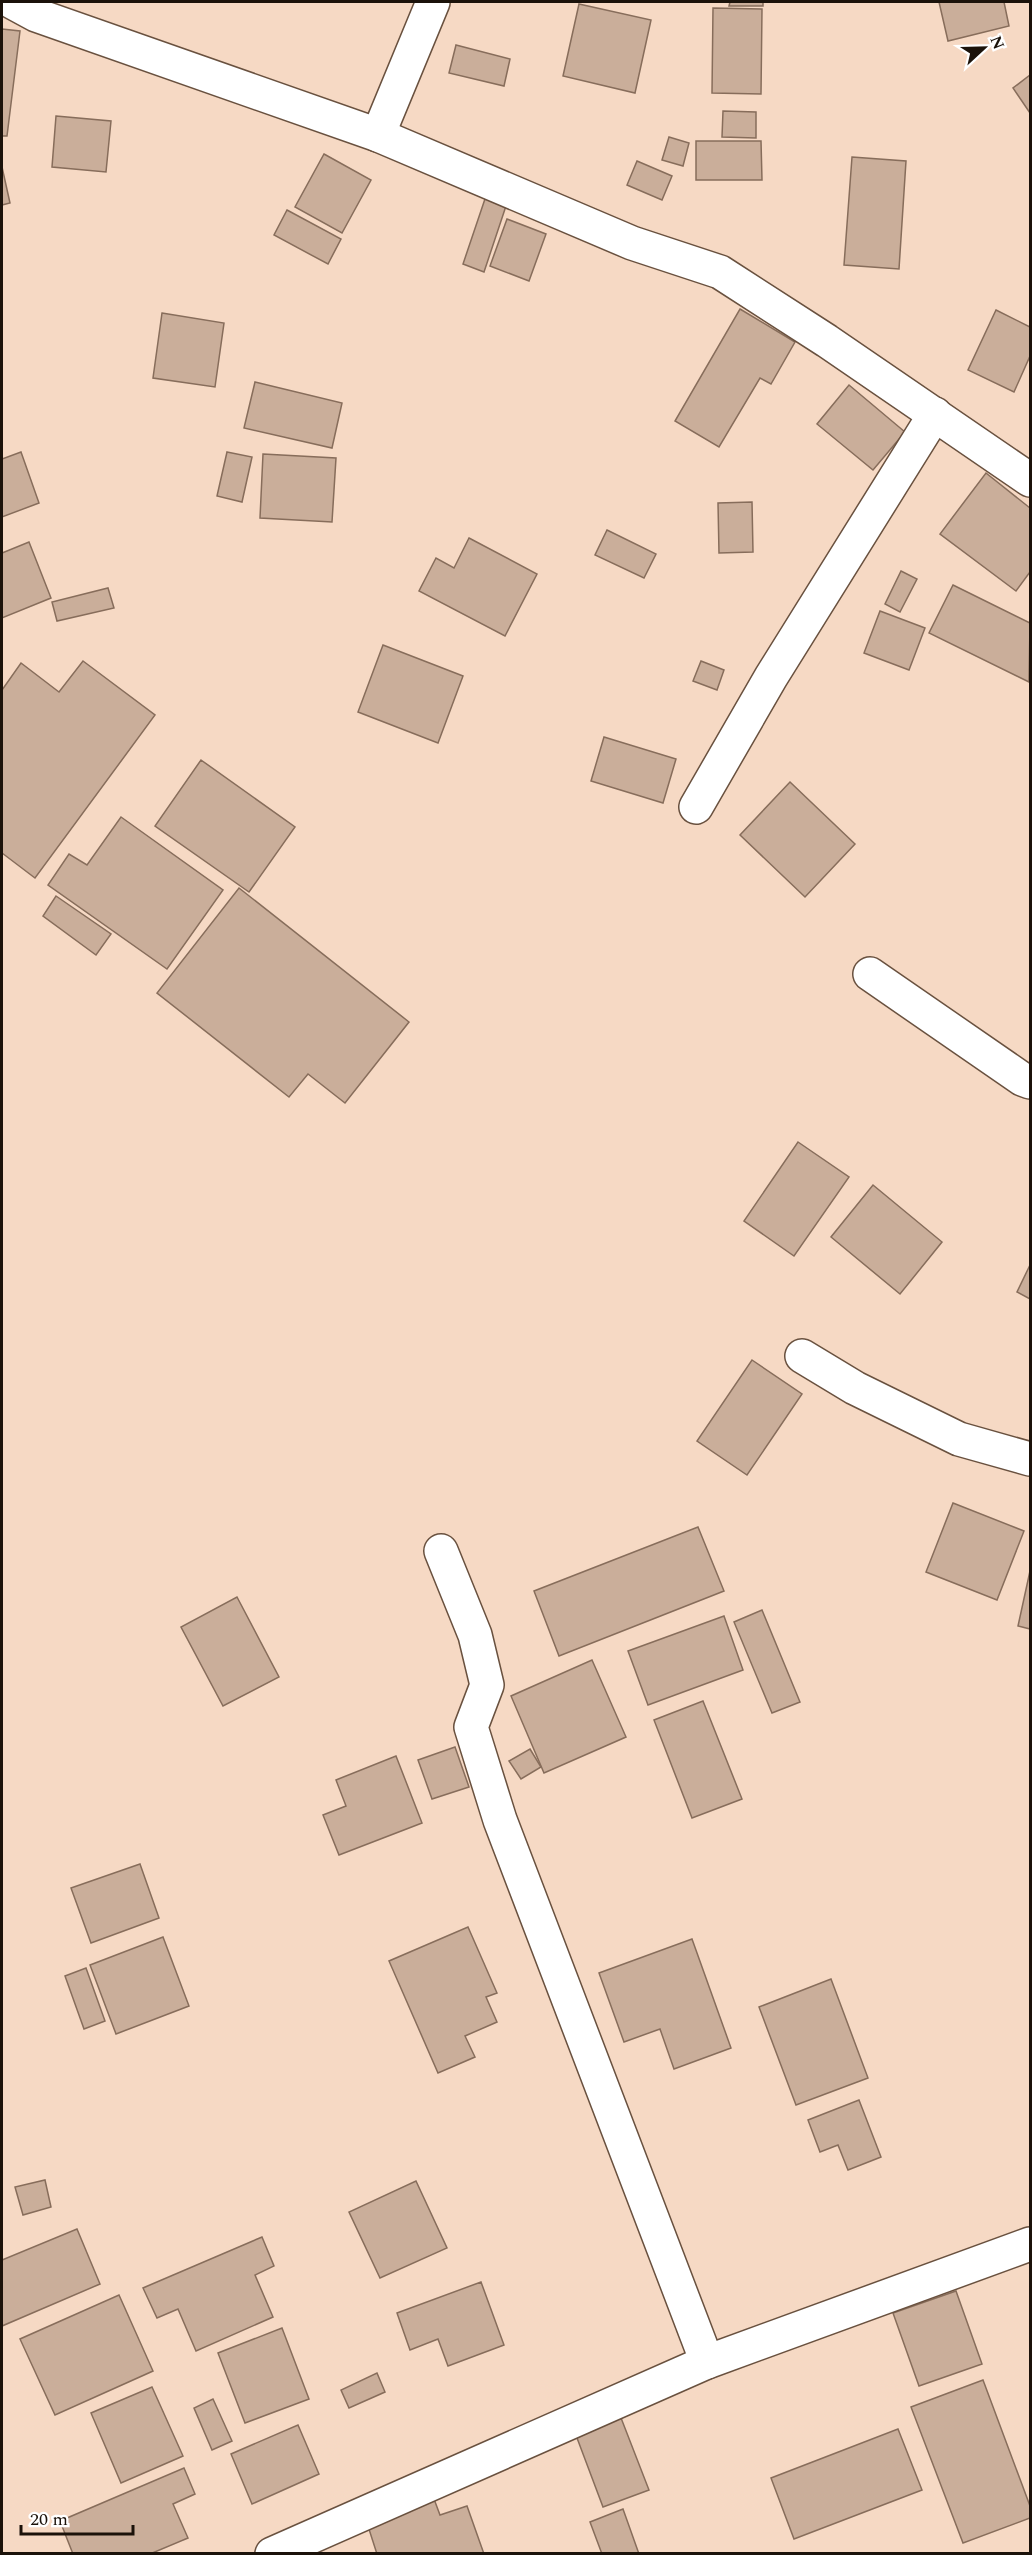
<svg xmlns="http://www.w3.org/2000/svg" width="1032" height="2555" font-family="Spectral,serif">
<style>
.building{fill:#caae9a;stroke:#876d5b;stroke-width:1.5}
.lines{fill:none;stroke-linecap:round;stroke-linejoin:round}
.minor-casing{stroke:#69513f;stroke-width:36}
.minor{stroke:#fff;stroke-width:33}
</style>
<rect width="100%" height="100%" fill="#f6d9c4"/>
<!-- building -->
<g class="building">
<polygon points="730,2 763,2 763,6 729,6"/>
<polygon points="939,2 1004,2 1009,26 948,41"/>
<polygon points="579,4 651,20 635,93 563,76"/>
<polygon points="713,8 762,9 761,94 712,93"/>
<polygon points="2,29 20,31 7,136 2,136"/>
<polygon points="456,45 510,59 504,86 449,73"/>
<polygon points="1030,75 1030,113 1013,88"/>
<polygon points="723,111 756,112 756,138 722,137"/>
<polygon points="56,116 111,121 106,172 52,167"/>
<polygon points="669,137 689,143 683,166 662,160"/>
<polygon points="696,141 761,141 762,180 696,180"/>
<polygon points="324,154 371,180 342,233 295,207"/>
<polygon points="852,157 906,161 899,269 844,265"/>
<polygon points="637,161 672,176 662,200 627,185"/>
<polygon points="2,167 10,203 2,205"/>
<polygon points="488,190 509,197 484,272 463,264"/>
<polygon points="287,210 341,239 328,264 274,235"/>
<polygon points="507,219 546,234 529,281 490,266"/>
<polygon points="740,309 795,342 771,384 760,378 719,447 675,421"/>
<polygon points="996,310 1030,327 1030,356 1014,392 968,370"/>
<polygon points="162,313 224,323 215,387 153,378"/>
<polygon points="255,382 342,403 332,448 244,428"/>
<polygon points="849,385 905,432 873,470 817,424"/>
<polygon points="21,452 39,503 2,517 2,459"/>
<polygon points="227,452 252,457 242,502 217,496"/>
<polygon points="263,454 336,458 332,522 260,518"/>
<polygon points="986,473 1030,508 1030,572 1016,591 940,534"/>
<polygon points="752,502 753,552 719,553 718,503"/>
<polygon points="607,530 656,554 644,578 595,555"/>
<polygon points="469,538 537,574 505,636 419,591 436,558 454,568"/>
<polygon points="29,542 51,598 2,618 2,553"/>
<polygon points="901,571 917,579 900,612 885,604"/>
<polygon points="953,585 1030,623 1029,682 929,633"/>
<polygon points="108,588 114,608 57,621 52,602"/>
<polygon points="880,611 925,628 909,670 864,653"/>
<polygon points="383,645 463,676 438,743 358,712"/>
<polygon points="83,661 155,715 35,878 2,853 2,690 21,663 59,692"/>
<polygon points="701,661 724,670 717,690 693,681"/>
<polygon points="604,737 676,759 663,803 591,781"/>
<polygon points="201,760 295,827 249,892 155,826"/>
<polygon points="790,782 855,844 805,897 740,835"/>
<polygon points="121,817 223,890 167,969 48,885 69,854 87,865"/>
<polygon points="239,888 409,1022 345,1103 308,1074 289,1097 157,993"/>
<polygon points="56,896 111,934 96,955 43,916"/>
<polygon points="798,1142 849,1177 794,1256 744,1221"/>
<polygon points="873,1185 942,1242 900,1294 831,1237"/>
<polygon points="1030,1265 1030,1299 1017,1292"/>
<polygon points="752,1360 802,1394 747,1475 697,1441"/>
<polygon points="953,1503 1024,1531 997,1600 926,1572"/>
<polygon points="698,1527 724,1591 559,1656 534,1591"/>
<polygon points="1030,1571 1030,1629 1018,1626"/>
<polygon points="237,1597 279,1677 223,1706 181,1627"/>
<polygon points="762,1610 800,1702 772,1713 734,1622"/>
<polygon points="724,1616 743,1670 648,1705 628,1651"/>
<polygon points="592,1660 626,1737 544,1773 511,1696"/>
<polygon points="703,1701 742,1799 692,1818 654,1720"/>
<polygon points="455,1747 469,1787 432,1799 418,1760"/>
<polygon points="530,1749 541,1767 521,1779 509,1761"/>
<polygon points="396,1756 422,1823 339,1855 323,1815 346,1806 336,1780"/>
<polygon points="140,1864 159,1918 91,1943 71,1888"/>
<polygon points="468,1927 497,1993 486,1997 497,2022 465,2036 475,2057 438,2073 389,1961"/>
<polygon points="163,1937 189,2006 116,2034 90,1965"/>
<polygon points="692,1939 731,2048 674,2069 660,2029 624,2042 599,1973"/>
<polygon points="86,1968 105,2021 84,2029 65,1976"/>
<polygon points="831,1979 868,2078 796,2105 759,2007"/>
<polygon points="859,2100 881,2157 848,2170 838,2145 820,2152 808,2120"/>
<polygon points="45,2180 51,2207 23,2215 15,2187"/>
<polygon points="416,2181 447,2248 380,2278 349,2212"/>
<polygon points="77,2229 100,2284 2,2326 2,2260"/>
<polygon points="262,2237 274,2266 255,2275 273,2317 196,2351 178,2309 157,2318 143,2288"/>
<polygon points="481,2282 504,2345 448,2366 438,2339 410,2350 397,2313"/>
<polygon points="956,2291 982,2364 919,2386 893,2313"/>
<polygon points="119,2295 153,2371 55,2415 20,2339"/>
<polygon points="282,2328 309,2399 245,2423 218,2353"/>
<polygon points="377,2373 385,2392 349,2408 341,2390"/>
<polygon points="983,2380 1030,2506 1030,2518 963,2543 911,2407"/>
<polygon points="152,2387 183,2456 121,2483 91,2413"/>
<polygon points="213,2399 232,2441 212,2450 194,2408"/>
<polygon points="616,2405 649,2490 603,2507 571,2422"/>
<polygon points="298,2425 319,2474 252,2504 231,2454"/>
<polygon points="898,2429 922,2490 794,2539 771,2478"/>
<polygon points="184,2468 195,2494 173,2504 188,2538 150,2554 73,2554 60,2521"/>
<polygon points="434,2499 440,2515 467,2506 484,2554 377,2554 367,2523"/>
<polygon points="623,2509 639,2554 602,2554 590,2522"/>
</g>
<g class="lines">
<defs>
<g id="minor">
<polyline points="12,2 36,15 378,135 632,243 720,272 827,341 1030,480"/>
<polyline points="378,135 433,2"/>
<polyline points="696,807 771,677 935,414"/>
<polyline points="870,974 1022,1079 1030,1082"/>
<polyline points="802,1356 855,1388 959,1439 1030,1459"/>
<polyline points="441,1551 475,1635 487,1685 471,1727 500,1820 707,2362"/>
<polyline points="272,2554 707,2362 1030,2244"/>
</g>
</defs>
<!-- minor casing -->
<use href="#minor" class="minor-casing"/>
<!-- minor -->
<use href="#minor" class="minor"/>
</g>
<!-- border -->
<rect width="1032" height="2555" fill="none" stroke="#1b120a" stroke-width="6"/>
<!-- north arrow -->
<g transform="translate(984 48) rotate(68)" stroke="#ffffff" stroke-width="4.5" paint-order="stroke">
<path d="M0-4.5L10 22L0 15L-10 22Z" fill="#1b120a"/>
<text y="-9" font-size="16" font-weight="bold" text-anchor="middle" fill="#1b120a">N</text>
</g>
<!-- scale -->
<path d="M21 2525v9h112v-9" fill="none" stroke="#1b120a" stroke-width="3"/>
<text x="30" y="2525" font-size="18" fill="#1b120a" stroke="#ffffff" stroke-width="4.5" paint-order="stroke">20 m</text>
</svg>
